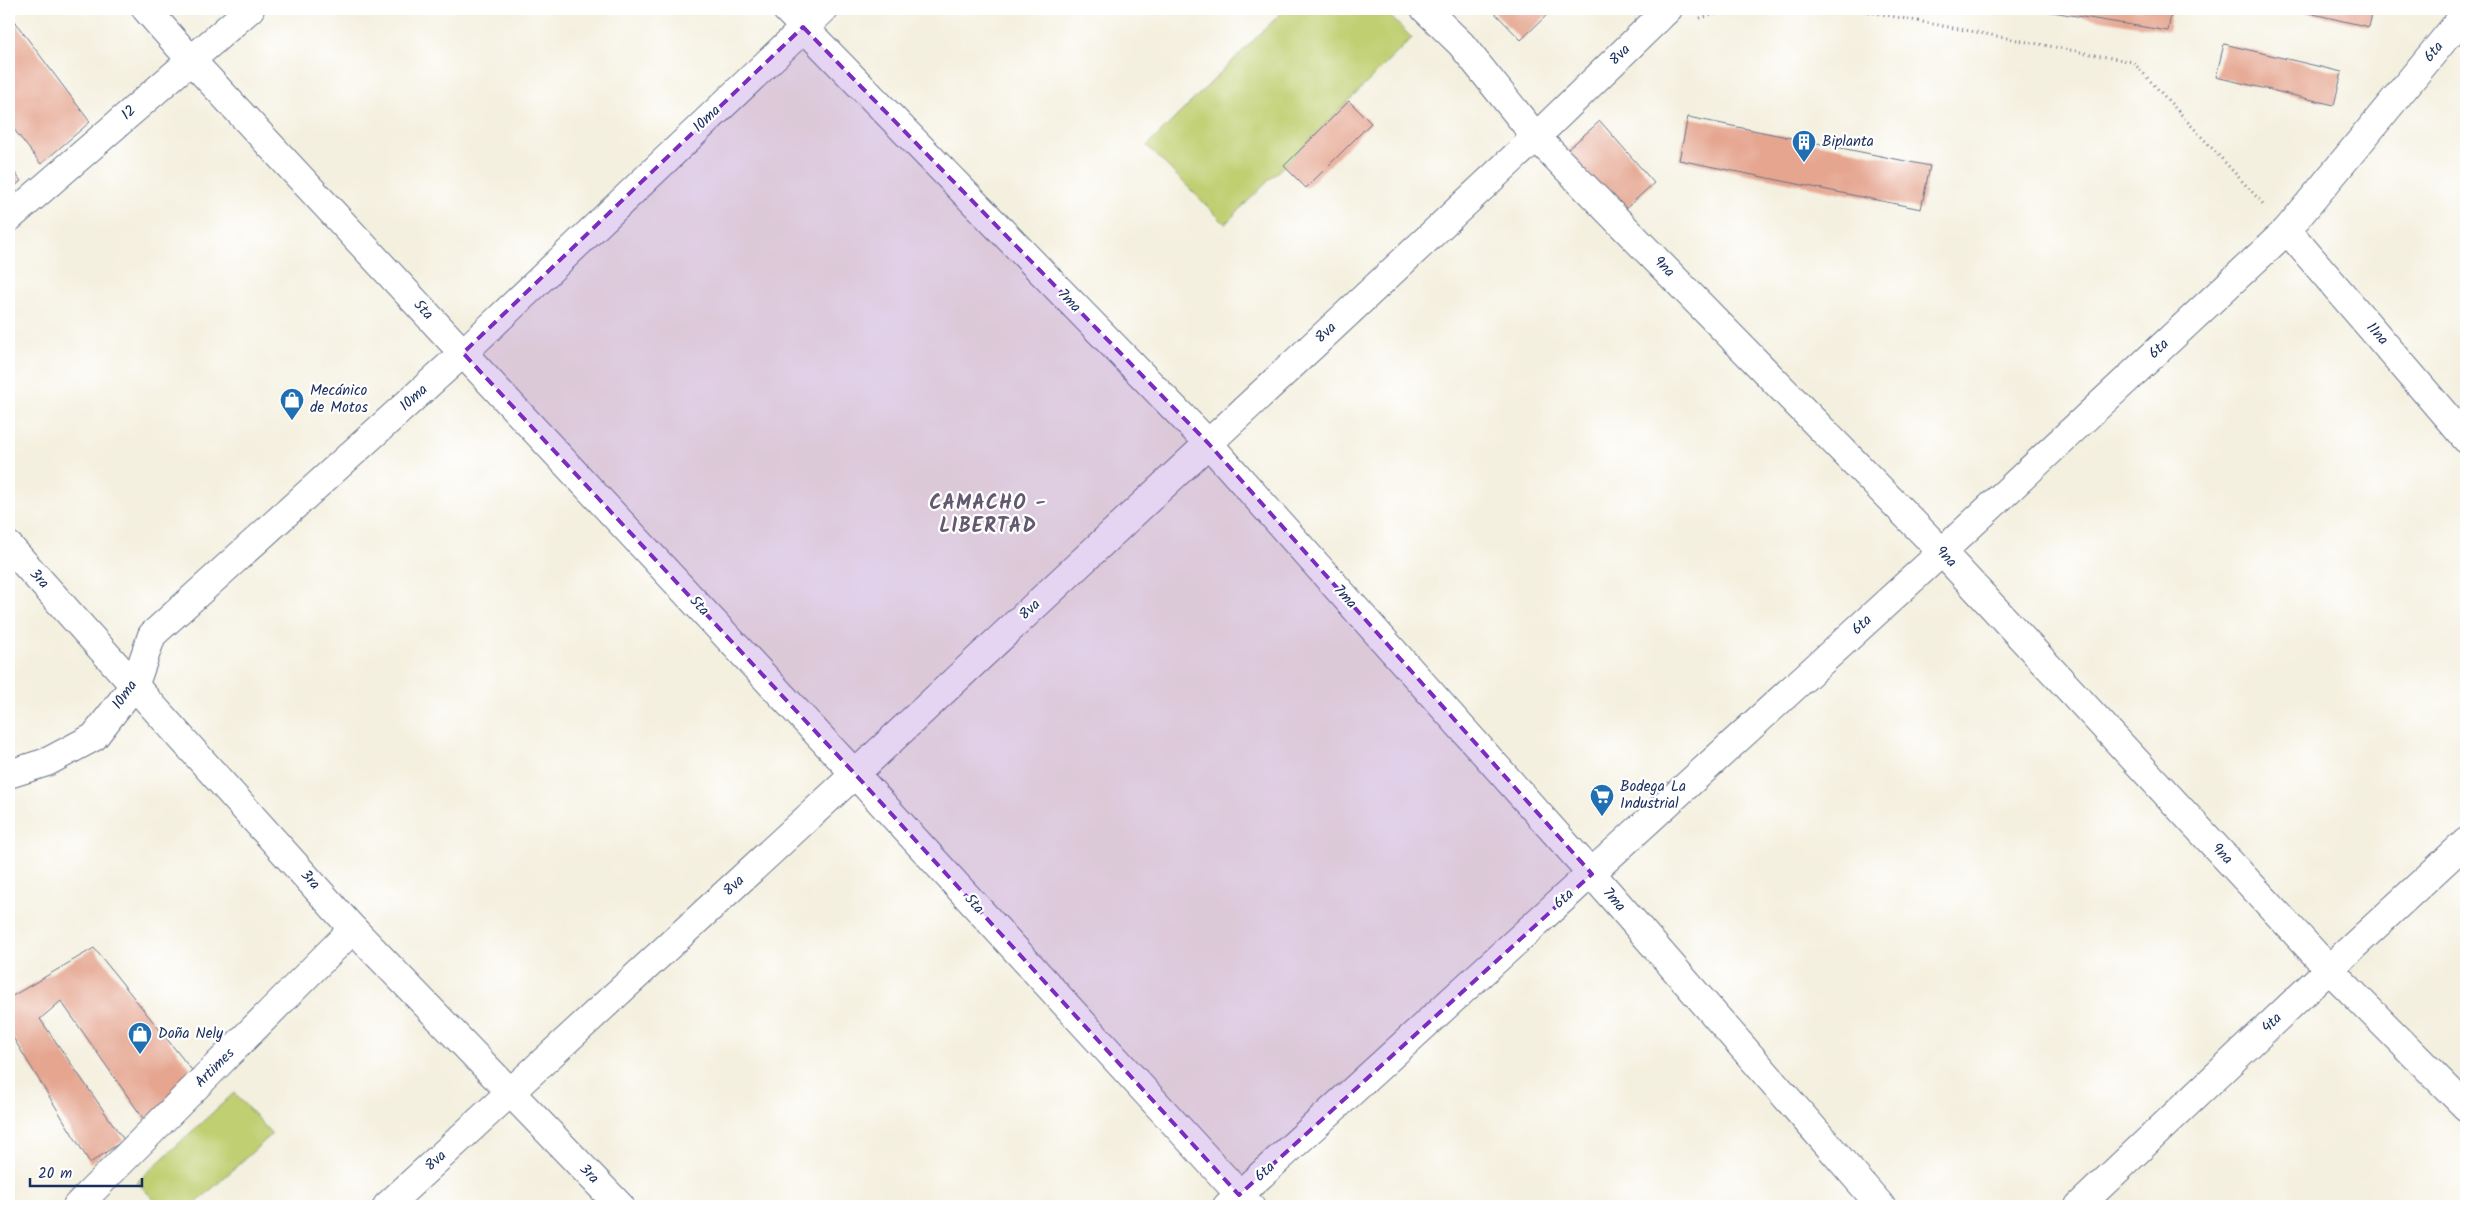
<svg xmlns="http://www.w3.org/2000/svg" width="2475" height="1215" font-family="Kalam,sans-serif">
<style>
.green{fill:#c0cf71;stroke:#6e7f68}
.building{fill:#e5a58f}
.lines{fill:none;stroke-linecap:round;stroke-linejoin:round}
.minor-casing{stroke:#67738b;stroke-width:30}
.tertiary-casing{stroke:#67738b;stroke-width:30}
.path{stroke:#67738b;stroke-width:3;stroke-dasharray:1 4;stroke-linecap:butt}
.minor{stroke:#fff;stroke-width:28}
.tertiary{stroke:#fff;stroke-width:28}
.marked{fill:#7b2cbf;fill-opacity:0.2;stroke:#7b2cbf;stroke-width:4;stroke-dasharray:10 6;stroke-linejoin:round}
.labels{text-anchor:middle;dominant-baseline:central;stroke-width:4.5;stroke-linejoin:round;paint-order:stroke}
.street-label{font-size:15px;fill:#1b2f5e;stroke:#fff}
.poi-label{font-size:15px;fill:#1b2f5e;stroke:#fff;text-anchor:start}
.district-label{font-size:20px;font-weight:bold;letter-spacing:1px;fill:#62586f;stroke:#fff}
</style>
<rect width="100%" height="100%" fill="#fff"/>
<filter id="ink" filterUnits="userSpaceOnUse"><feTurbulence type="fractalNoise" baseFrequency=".02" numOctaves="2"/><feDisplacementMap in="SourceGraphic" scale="10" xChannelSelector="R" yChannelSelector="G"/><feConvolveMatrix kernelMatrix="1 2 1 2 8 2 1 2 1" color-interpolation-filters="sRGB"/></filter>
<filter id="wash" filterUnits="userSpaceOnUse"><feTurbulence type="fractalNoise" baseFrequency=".0096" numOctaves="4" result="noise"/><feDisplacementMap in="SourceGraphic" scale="20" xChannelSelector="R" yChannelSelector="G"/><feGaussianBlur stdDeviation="1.12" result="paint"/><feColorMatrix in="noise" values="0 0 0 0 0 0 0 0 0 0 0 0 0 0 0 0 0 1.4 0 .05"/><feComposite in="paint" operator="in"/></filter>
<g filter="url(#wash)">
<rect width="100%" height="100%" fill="#f4f0df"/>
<!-- green -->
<g class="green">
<polygon points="1285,9 1383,9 1412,38 1225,224 1147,146"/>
<polygon points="234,1093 272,1134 193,1206 160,1206 137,1182"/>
</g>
<g id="blocks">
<!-- building -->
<g class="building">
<polygon points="1491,9 1550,9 1552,10 1521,40"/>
<polygon points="2034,9 2172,9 2168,31"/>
<polygon points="2292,9 2373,9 2369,27"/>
<polygon points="9,14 90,122 41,164 9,123"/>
<polygon points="2224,44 2342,72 2334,105 2216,77"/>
<polygon points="1349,101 1371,123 1306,188 1284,166"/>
<polygon points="1688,117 1930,166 1921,209 1679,160"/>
<polygon points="1600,121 1654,183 1622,212 1567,150"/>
<polygon points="9,165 21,181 9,191"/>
<polygon points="94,948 199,1079 145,1121 61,1001 40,1019 124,1140 90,1163 9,1031 9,998"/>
</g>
</g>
</g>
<g filter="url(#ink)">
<use href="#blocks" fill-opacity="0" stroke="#67738b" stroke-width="1"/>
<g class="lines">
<defs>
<g id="minor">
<polyline points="146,9 191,60 463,353"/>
<polyline points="786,9 1208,443 1592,874 1881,1206"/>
<polyline points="1425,9 1461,44 1536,137 1942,552 2329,969 2466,1107"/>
<polyline points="9,218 250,9"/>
<polyline points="2287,230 2466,439"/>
<polyline points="9,546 353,929 620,1206"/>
<polyline points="77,1206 353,929"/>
<polyline points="387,1206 855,774 1536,137 1668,9"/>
<polyline points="1227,1206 1942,552 2287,230 2466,13"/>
<polyline points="2079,1206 2329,969 2466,842"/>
</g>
<g id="tertiary">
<polyline points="463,353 855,774 1250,1206"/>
<polyline points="9,774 47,762 94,737 135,684 152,635 463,353 824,9"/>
</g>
</defs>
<!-- minor casing -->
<use href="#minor" class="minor-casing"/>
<!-- tertiary casing -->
<use href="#tertiary" class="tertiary-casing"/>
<!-- path -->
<g class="path">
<polyline points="1854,9 2133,62 2265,206"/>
<polyline points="1700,18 1737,9"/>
</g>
<!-- minor -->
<use href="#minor" class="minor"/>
<!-- tertiary -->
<use href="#tertiary" class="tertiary"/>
</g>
</g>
<!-- marked area -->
<path class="marked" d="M 803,27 L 1208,443 L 1592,874 L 1239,1195 L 855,774 L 463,353 Z"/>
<!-- icons -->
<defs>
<symbol id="building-pin" viewBox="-11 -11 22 30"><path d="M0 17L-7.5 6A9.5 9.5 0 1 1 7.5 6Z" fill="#1f6fb2" stroke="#fff"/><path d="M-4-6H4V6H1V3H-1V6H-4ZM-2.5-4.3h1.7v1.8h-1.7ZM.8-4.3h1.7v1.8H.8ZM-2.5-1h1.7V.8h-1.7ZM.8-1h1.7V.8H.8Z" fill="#fff"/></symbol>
<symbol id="shop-pin" viewBox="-11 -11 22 30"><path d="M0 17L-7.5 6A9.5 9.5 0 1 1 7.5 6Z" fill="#1f6fb2" stroke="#fff"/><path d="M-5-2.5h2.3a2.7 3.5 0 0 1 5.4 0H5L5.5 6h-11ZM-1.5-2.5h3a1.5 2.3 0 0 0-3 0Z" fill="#fff"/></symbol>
<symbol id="supermarket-pin" viewBox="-11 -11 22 30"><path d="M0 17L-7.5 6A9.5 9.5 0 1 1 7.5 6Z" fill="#1f6fb2" stroke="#fff"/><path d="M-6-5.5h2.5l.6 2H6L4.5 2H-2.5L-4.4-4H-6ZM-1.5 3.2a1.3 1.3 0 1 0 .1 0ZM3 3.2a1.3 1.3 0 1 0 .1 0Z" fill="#fff"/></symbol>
</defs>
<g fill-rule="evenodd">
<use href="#building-pin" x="1790" y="128" width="28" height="38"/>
<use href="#shop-pin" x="278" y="386" width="28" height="38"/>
<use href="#supermarket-pin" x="1588" y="782" width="28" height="38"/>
<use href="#shop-pin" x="126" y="1020" width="28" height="38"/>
</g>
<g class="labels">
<!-- street labels -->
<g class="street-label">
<text transform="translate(2434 52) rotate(-50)">6ta</text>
<text transform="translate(1620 55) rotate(-44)">8va</text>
<text transform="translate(129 113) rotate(-41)">12</text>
<text transform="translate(707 119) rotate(-44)">10ma</text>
<text transform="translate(1664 267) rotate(46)">9na</text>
<text transform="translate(1069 301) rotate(46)">7ma</text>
<text transform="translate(423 310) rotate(47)">5ta</text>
<text transform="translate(1326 333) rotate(-43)">8va</text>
<text transform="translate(2377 334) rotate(49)">11na</text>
<text transform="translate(2159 349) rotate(-43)">6ta</text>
<text transform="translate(414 398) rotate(-42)">10ma</text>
<text transform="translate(1946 557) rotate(47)">9na</text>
<text transform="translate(39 579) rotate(48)">3ra</text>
<text transform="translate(1345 597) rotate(48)">7ma</text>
<text transform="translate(699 606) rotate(47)">5ta</text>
<text transform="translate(1030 610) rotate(-43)">8va</text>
<text transform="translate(1862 625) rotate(-43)">6ta</text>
<text transform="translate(125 695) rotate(-55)">10ma</text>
<text transform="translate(2222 854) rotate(47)">9na</text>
<text transform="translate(310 880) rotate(48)">3ra</text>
<text transform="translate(734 886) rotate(-43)">8va</text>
<text transform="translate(1564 899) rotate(-42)">6ta</text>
<text transform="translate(1614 900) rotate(49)">7ma</text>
<text transform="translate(974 904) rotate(48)">5ta</text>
<text transform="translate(2272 1023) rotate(-44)">4ta</text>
<text transform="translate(215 1068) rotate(-45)">Artimes</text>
<text transform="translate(436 1161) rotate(-42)">8va</text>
<text transform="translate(1265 1172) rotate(-42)">6ta</text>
<text transform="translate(589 1174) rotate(47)">3ra</text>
</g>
<!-- poi labels -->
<g class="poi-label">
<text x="1822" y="142">Biplanta</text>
<text x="310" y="391">Mecánico<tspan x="310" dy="17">de Motos</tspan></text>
<text x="1620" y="787">Bodega La<tspan x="1620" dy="17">Industrial</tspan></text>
<text x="158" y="1034">Doña Nely</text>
</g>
<!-- district labels -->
<g class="district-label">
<text x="988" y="504">CAMACHO -<tspan x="988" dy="23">LIBERTAD</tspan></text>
</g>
</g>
<!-- margin -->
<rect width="2475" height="1215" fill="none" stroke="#fff" stroke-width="30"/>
<!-- scale -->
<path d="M30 1178v8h112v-8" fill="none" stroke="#1b2f5e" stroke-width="2.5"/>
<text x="38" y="1178" font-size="15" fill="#1b2f5e" stroke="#ffffff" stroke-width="4" paint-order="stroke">20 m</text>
</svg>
